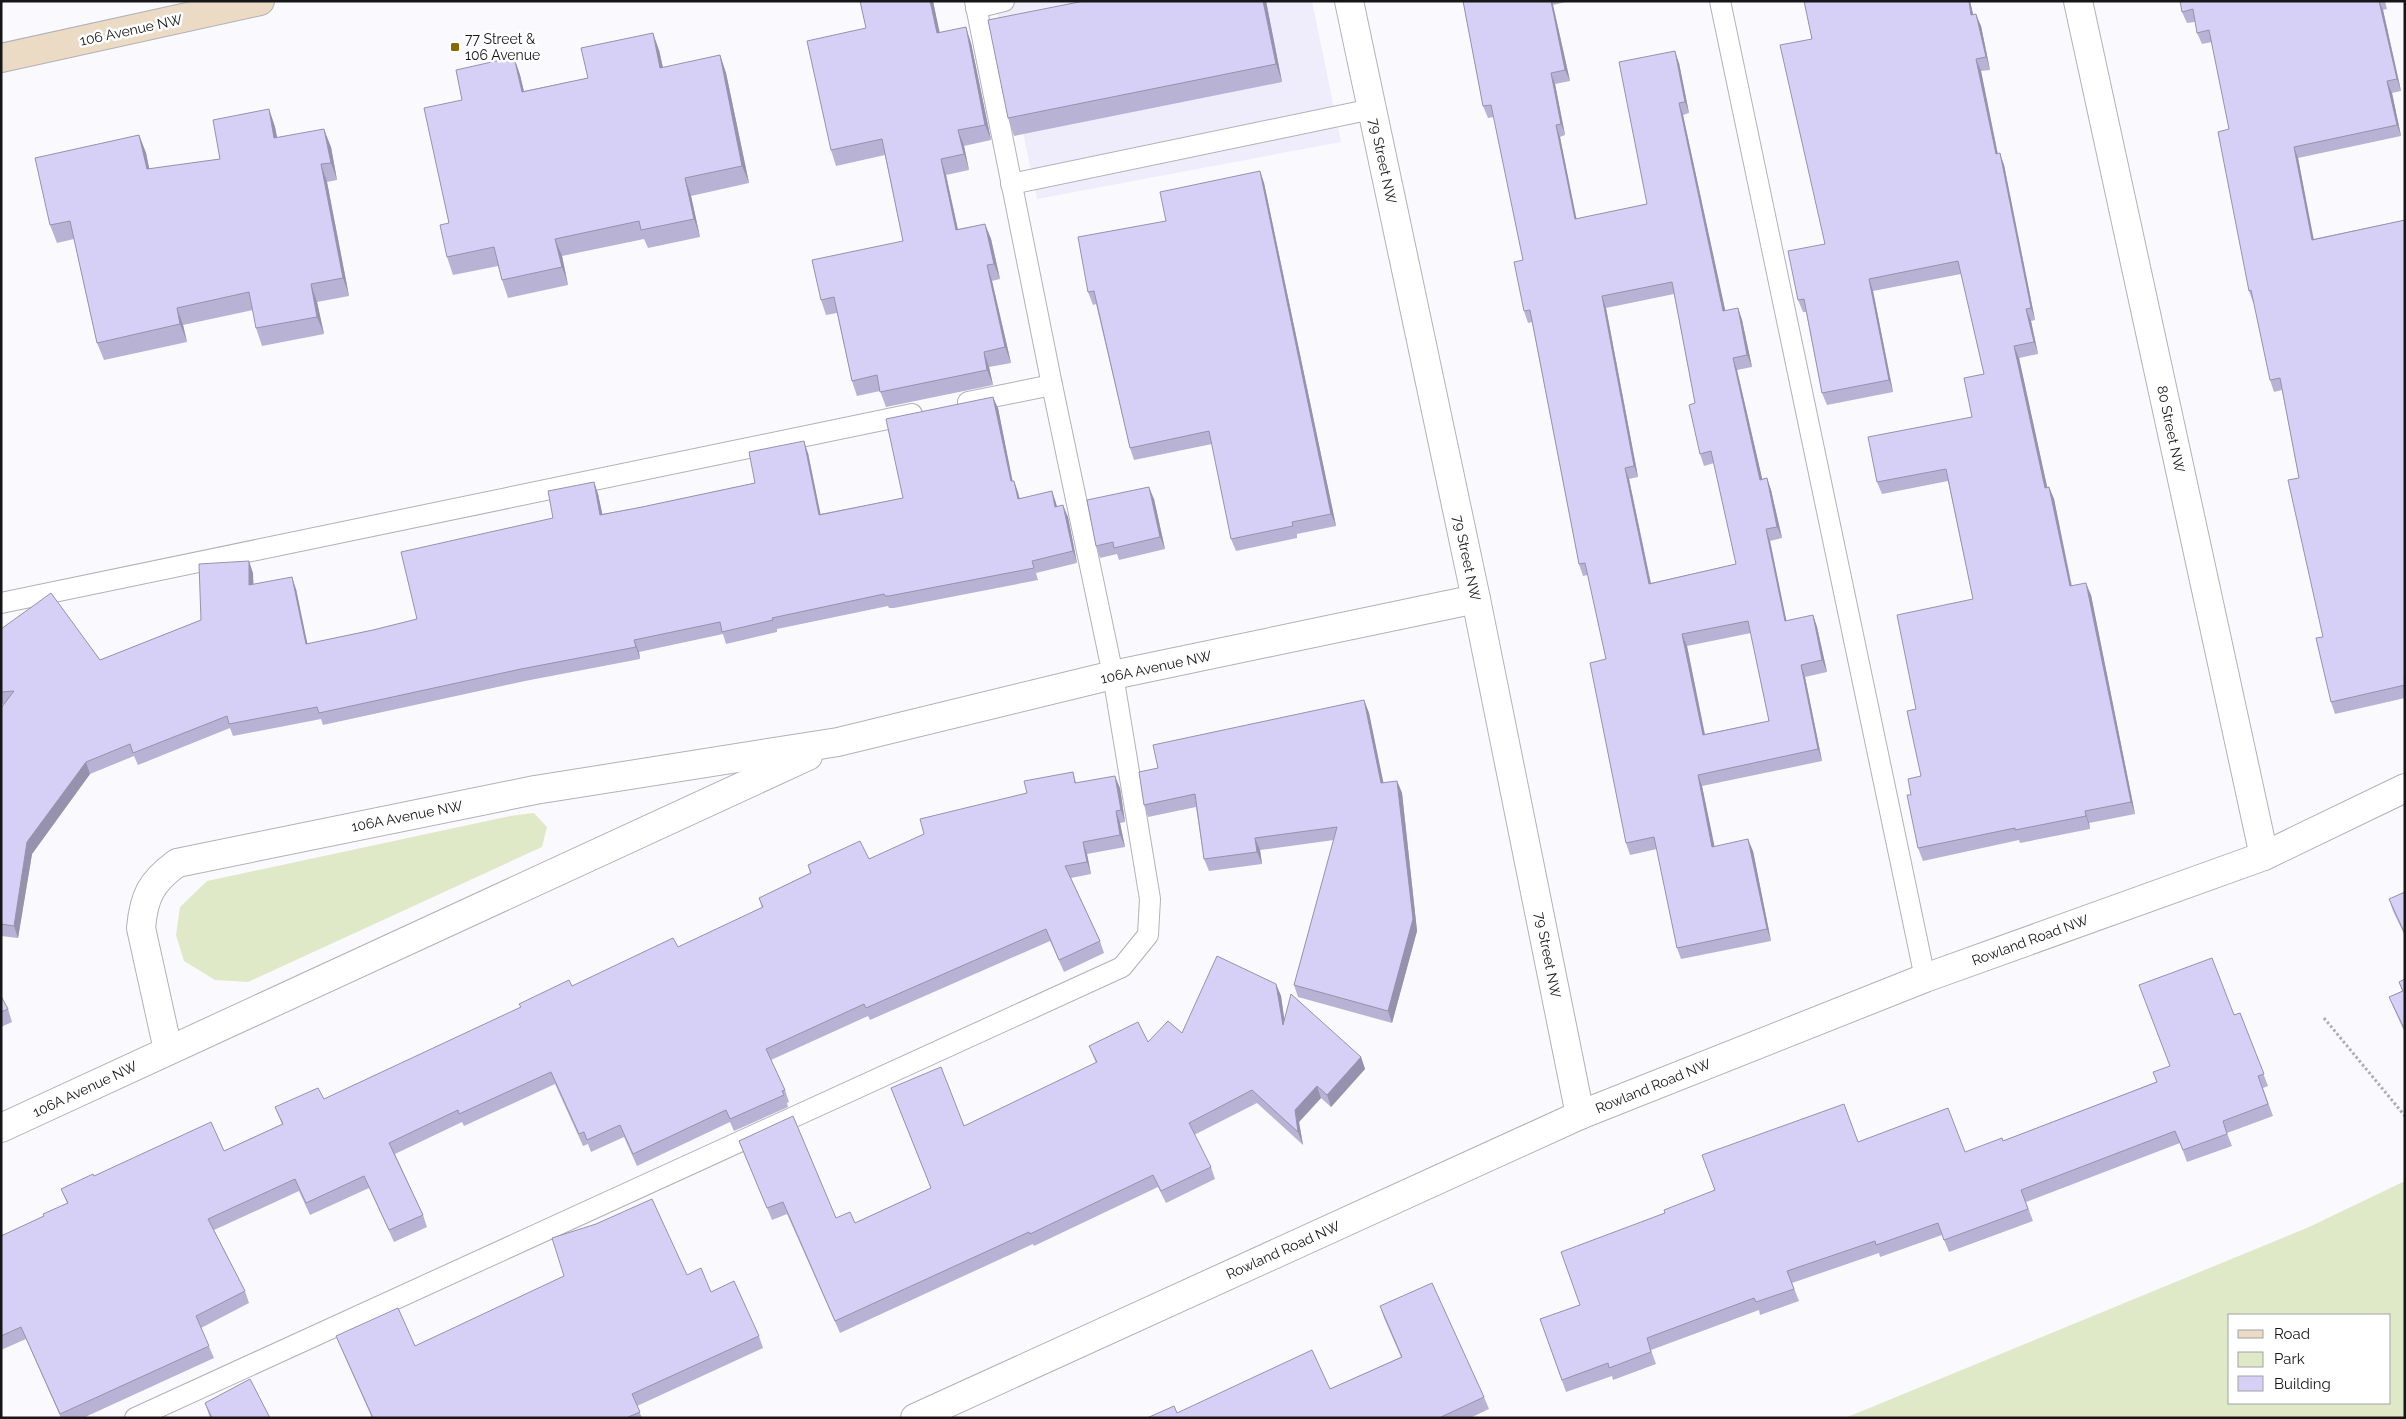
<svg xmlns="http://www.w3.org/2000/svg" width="2406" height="1419" font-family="Raleway,sans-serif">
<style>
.built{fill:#efedfb}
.green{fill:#e0e9c7;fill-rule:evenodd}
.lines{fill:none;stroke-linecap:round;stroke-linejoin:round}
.lane-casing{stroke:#b2b1b7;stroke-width:22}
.street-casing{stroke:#b2b1b7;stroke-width:30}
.secondary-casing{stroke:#b2b1b7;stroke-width:30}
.path{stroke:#adacb0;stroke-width:3;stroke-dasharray:2.5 2.5;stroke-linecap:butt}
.lane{stroke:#fff;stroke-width:20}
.street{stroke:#fff;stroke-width:28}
.secondary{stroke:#ebdbc4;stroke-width:28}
.wall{fill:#b8b3d4;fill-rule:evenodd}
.shaded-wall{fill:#9692ad}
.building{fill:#d6d0f7;stroke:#9692ad;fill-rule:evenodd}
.poi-dot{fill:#866904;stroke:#fff;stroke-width:2}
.labels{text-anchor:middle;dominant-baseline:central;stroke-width:5;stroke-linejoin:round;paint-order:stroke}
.street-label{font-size:14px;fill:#161618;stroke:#fff}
.poi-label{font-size:14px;fill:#161618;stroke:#fff;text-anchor:start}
</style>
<rect width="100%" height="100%" fill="#faf9fe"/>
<!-- built -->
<polygon class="built" points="995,1 1312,1 1341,142 1037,199"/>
<!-- green -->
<g class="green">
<polygon points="534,813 547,827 542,847 248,982 215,980 184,961 176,935 180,907 207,881 510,816"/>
<path d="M 2405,1181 L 2405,1418 L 1845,1418 L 2309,1227 ZM 2230,1315 L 2390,1315 L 2390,1403 L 2230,1403 Z"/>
</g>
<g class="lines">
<defs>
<g id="lane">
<polyline points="1720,1 1925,978"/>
<polyline points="976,8 1004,1"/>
<polyline points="1011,184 1372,109"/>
<polyline points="968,402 1052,385"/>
<polyline points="1,603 912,414"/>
<polyline points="135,1418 1122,967 1148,935 1150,899 1113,675 1052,385 975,1"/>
</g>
<g id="street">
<polyline points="1349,1 1476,599 1580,1115"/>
<polyline points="2078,1 2264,856"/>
<path d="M 168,1050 L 141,928 C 144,896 151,882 177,863 L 535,790 L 838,742 L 1113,675 L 1476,599"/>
<polyline points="1,1128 808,756"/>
<polyline points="915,1418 1580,1115 1925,978 2264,856 2405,788"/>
</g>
<polyline id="secondary" points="1,58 260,1"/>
</defs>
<!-- lane casing -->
<use href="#lane" class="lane-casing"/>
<!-- street casing -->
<use href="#street" class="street-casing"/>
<!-- secondary casing -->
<use href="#secondary" class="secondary-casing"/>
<!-- path -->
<polyline class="path" points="2324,1018 2405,1116"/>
<!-- lane -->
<use href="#lane" class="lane"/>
<!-- street -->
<use href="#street" class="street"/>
<!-- secondary -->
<use href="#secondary" class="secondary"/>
</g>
<!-- wall -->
<g class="wall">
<polygon points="860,1 933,1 939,33 971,43 991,140 964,146 969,170 946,175 958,229 985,224 991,239 1000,279 992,281 1011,363 989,367 993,385 886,407 880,391 857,396 852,381 837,313 826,315 821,300 903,241 885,155 836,166 831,150 866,28"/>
<polygon points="1084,1 1266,1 1282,82 1014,136 1008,118"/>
<path d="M 1463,1 L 1570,1 L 1553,5 L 1570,81 L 1555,84 L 1565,135 L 1560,137 L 1576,219 L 1647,204 L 1679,63 L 1689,113 L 1683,115 L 1725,311 L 1738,308 L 1742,320 L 1752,367 L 1737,370 L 1762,479 L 1767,478 L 1771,490 L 1782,538 L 1770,541 L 1786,621 L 1813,615 L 1817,627 L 1827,672 L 1805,677 L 1822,761 L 1702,786 L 1714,846 L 1753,851 L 1771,941 L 1681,959 L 1677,948 L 1657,849 L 1630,855 L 1626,843 L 1606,659 L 1588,575 L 1583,576 L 1579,564 L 1532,322 L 1528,323 L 1524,311 L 1523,260 L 1494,117 L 1488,118 L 1483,106 ZM 1674,294 L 1695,403 L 1700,454 L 1704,466 L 1714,463 L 1736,564 L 1651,583 L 1629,479 L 1638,477 L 1606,308 ZM 1751,633 L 1769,721 L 1705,734 L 1687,646 Z"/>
<polygon points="1804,1 1970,1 1973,14 1981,26 1990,70 1981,71 1998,154 2004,165 2035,320 2031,321 2038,354 2019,358 2047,487 2049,487 2054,499 2072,586 2091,595 2135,814 2089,823 2090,829 2020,843 2019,840 1923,861 1918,848 1911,795 1921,776 1916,709 1973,599 1948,481 1882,494 1877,482 1972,417 1984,374 1961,274 1873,291 1893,392 1827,405 1822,393 1806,312 1803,312 1798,300 1825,244 1812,39"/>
<polygon points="2180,1 2385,1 2387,9 2383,10 2401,91 2392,93 2401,136 2298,158 2313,239 2405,220 2405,698 2335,714 2331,702 2323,637 2299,478 2282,390 2274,392 2270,380 2254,302 2253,302 2249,291 2229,129 2212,42 2202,44 2197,33 2195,22 2187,23 2182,12"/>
<polygon points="659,50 663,68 720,55 726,73 749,183 691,196 700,237 648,248 644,239 562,256 568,285 508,298 502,280 498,266 453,275 447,257 449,223 462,100 514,57 520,75 524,91 588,78"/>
<polygon points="269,109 275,127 277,138 331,147 337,180 327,182 349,296 317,302 324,334 262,346 256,328 253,310 183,325 187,342 104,360 97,343 74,239 57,243 50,225 139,135 146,153 149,169 220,159"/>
<polygon points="1260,171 1264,183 1336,526 1297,534 1297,538 1236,551 1231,539 1212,444 1134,460 1130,448 1096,304 1093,305 1088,292 1166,221"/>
<polygon points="998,408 1012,481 1014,481 1020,499 1052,491 1057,507 1068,517 1077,563 1036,573 1038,580 894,608 889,608 888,606 777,629 777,632 726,644 723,634 639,652 640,659 525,681 323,725 321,719 233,736 230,728 138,765 134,756 90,774 32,854 18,938 1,936 1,708 4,704 1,704 1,629 100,660 201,620 253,573 253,585 296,589 307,644 373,630 417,619 553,518 594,482 598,494 602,514 642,507 755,483 808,453 820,514 903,498"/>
<polygon points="1154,499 1165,549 1119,560 1117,554 1100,558 1096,546"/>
<polygon points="1364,700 1369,713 1383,783 1397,781 1402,793 1417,931 1392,1023 1298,997 1294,985 1334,840 1260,850 1262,864 1209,871 1204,859 1196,807 1148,817 1144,805 1158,768"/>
<polygon points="1073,772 1076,783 1120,788 1125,822 1120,823 1125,847 1087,854 1091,874 1071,878 1100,941 1104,953 1064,972 1050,941 870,1020 868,1016 771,1060 785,1090 789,1102 787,1103 788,1107 734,1131 730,1122 637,1166 624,1137 591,1152 588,1144 583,1146 555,1084 464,1126 462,1122 395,1154 423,1215 427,1227 394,1242 369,1188 310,1215 299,1191 214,1230 245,1291 249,1303 201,1328 214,1358 83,1418 61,1418 26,1339 1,1350 1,1236 44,1216 67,1203 61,1189 94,1176 224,1151 282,1124 275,1107 324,1099 572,986 678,947 762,908 759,898 810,873 808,865 869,859 1027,793"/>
<polygon points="2405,892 2405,936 2393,911 2389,899"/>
<polygon points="2405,979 2405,1033 2394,1009 2389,997 2402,991 2399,982"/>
<polygon points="1276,984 1281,996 1284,1019 1361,1057 1365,1069 1331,1107 1321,1098 1299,1122 1303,1145 1257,1103 1194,1135 1211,1167 1215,1179 1166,1203 1158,1187 1034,1246 1033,1244 840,1333 787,1214 772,1220 739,1141 836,1218 855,1223 931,1188 891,1088 964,1126 1096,1063 1089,1046 1148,1042 1182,1033"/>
<polygon points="1,996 8,1009 12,1022 1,1027"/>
<polygon points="2240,1013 2268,1086 2263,1088 2273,1116 2227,1133 2232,1146 2187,1162 2180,1143 2026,1202 2033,1221 1949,1252 1942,1235 1880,1257 1879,1253 1792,1283 1799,1301 1760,1315 1759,1310 1651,1350 1656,1364 1613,1380 1612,1376 1566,1392 1540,1319 1580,1305 1665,1213 1858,1142 1965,1152 2003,1141 2156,1082 2170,1066 2234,1015"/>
<polygon points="687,1275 711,1292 759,1336 763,1348 637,1406 642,1418 372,1418 341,1348 336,1336 415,1346"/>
<polygon points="1380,1306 1484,1397 1489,1409 1470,1418 1147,1418 1330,1389 1401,1357 1384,1318"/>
<polygon points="205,1403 270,1418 210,1418"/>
</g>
<!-- shaded-wall -->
<g class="shaded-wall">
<polygon points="930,1 933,1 943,48 937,33"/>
<polygon points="1263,1 1266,1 1282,82 1276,64"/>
<polygon points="1551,1 1552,1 1553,5 1570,81 1565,70"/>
<polygon points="1969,1 1970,1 1976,27 1971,15"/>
<polygon points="2379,1 2383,10 2401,91 2397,79"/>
<polygon points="1976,14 1981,26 1990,70 1986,57"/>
<polygon points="966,27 971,43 991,140 985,125"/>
<polygon points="653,33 659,50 667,86 660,68"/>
<polygon points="1675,51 1679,63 1689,113 1685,102"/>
<polygon points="720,55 726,73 749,183 742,166"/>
<polygon points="514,57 520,75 528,109 522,92"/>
<polygon points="1976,59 1981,71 2000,166 1996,154"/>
<polygon points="1551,73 1555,84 1565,135 1561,124"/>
<polygon points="2387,81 2392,93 2401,136 2397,125"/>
<polygon points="1679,103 1683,115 1728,323 1723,311"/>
<polygon points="269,109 275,127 281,156 274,138"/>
<polygon points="1556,125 1560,137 1579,231 1575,219"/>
<polygon points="324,129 331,147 337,180 331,163"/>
<polygon points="958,130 964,146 969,170 964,154"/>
<polygon points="139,135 146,153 153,187 147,169"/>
<polygon points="2294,147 2298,158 2316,251 2312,240"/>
<polygon points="2000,153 2004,165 2035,320 2031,308"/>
<polygon points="941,159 946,175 961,245 956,230"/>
<polygon points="321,164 327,182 349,296 343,278"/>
<polygon points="1260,171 1264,183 1336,526 1331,514"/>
<polygon points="685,178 691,196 700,237 694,219"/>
<polygon points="985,224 991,239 1000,279 994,264"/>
<polygon points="555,239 562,256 568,285 562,267"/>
<polygon points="987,265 992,281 1011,363 1005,347"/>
<polygon points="1869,279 1873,291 1893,392 1889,380"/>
<polygon points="311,284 317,302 324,334 317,317"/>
<polygon points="1602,296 1606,308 1638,477 1634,466"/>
<polygon points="177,308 183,325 187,342 180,324"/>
<polygon points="1738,308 1742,320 1752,367 1747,355"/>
<polygon points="2026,309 2031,321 2038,354 2034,342"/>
<polygon points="2014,346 2019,358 2050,500 2045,488"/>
<polygon points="984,352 989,367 993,385 987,370"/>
<polygon points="1733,358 1737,370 1765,491 1760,480"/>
<polygon points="993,397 998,408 1015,493 1011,481"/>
<polygon points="804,441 808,453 823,526 819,515"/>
<polygon points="1625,468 1629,479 1653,595 1649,584"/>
<polygon points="1767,478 1771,490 1782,538 1777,527"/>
<polygon points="1014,481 1018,492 1022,511 1018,499"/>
<polygon points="594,482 598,494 605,526 600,515"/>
<polygon points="1149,487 1154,499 1165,549 1160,537"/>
<polygon points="2049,487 2054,499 2074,599 2070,586"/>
<polygon points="1052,491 1056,503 1060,519 1055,507"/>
<polygon points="1063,505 1068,517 1077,563 1073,551"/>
<polygon points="1766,529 1770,541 1789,633 1785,621"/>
<polygon points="249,561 253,573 254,597 249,585"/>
<polygon points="292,577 296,589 310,656 306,644"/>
<polygon points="2086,583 2091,595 2135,814 2131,802"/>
<polygon points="1813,615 1817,627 1827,672 1822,660"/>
<polygon points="1682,634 1687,646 1707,746 1703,735"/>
<polygon points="634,640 639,652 640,659 636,647"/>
<polygon points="1801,665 1805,677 1822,761 1818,749"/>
<polygon points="1364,700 1369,713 1386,795 1381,783"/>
<polygon points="86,762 90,774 32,854 18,938 14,926 27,842"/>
<polygon points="1698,775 1702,786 1717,858 1712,847"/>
<polygon points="1115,776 1120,788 1125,822 1121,810"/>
<polygon points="1397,781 1402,793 1417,931 1392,1023 1388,1011"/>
<polygon points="1116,811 1120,823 1125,847 1120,835"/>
<polygon points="2085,811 2089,823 2090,829 2086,816"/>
<polygon points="1255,838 1260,850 1262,864 1257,852"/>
<polygon points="1748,839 1753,851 1771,941 1767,929"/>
<polygon points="1083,842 1087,854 1091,874 1087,862"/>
<polygon points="1276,984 1281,996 1287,1037 1283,1025"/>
<polygon points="1361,1057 1365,1069 1331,1107 1327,1095"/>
<polygon points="1317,1086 1321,1098 1299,1122 1303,1145 1298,1132 1295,1110"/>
</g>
<!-- building -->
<g class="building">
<polygon points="860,1 930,1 937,33 966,27 985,125 958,130 964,154 941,159 956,230 985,224 994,264 987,265 1005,347 984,352 987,370 880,392 877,375 852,381 834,297 821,300 812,260 903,241 882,139 831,150 807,41 866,28"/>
<polygon points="1084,1 1263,1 1276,64 1008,118 988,20"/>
<path d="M 1463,1 L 1551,1 L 1565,70 L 1551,73 L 1561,124 L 1556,125 L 1575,219 L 1647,204 L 1619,62 L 1675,51 L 1685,102 L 1679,103 L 1723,311 L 1738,308 L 1747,355 L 1733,358 L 1760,480 L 1767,478 L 1777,527 L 1766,529 L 1785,621 L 1813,615 L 1822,660 L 1801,665 L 1818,749 L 1698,775 L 1712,847 L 1748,839 L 1767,929 L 1677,948 L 1654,837 L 1626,843 L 1590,663 L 1606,659 L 1585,563 L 1579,564 L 1530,310 L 1524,311 L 1514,262 L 1523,260 L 1491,105 L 1483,106 ZM 1672,282 L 1695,403 L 1689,405 L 1700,454 L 1711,451 L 1736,564 L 1649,584 L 1625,468 L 1634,466 L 1602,296 ZM 1748,621 L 1769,721 L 1703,735 L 1682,634 Z"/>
<polygon points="1804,1 1969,1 1971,15 1976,14 1986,57 1976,59 1996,154 2000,153 2031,308 2026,309 2034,342 2014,346 2045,488 2049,487 2070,586 2086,583 2131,802 2085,811 2086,816 2015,830 2015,828 1918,848 1907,795 1911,795 1908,779 1921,776 1907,711 1916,709 1897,615 1973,599 1946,469 1877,482 1868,437 1972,417 1964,378 1984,374 1958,261 1869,279 1889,380 1822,393 1804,299 1798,300 1788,251 1825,244 1780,45 1812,39"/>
<polygon points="2180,1 2379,1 2397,79 2387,81 2397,125 2294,147 2312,240 2405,220 2405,677 2404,677 2405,685 2331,702 2316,638 2323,637 2288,480 2299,478 2280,378 2270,380 2251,290 2249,291 2218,132 2229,129 2209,30 2197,33 2193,9 2182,12"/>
<polygon points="653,33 660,68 720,55 742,166 685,178 694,219 641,230 639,221 555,239 562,267 502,280 494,247 447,257 440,225 449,223 424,108 462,100 456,70 514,57 522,92 588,78 581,48"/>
<polygon points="269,109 274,138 324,129 331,163 321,164 343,278 311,284 317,317 256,328 249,292 177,308 180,324 97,343 70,221 50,225 35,158 139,135 147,169 220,159 213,120"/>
<polygon points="1260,171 1331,514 1292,522 1293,526 1231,539 1209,431 1130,448 1094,291 1088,292 1078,237 1166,221 1160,192"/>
<polygon points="993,397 1011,481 1014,481 1018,499 1052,491 1055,507 1063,505 1073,551 1032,561 1034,568 889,596 885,596 884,594 772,618 773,620 722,632 720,622 634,640 636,647 521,669 319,713 317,707 229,724 227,716 133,753 130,744 86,762 27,842 14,926 1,924 1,708 14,691 1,692 1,629 51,593 100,660 201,620 199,564 249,561 249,585 292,577 306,644 373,630 417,619 401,552 553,518 548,491 594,482 600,515 642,507 755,483 749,452 804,441 819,515 903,498 886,419"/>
<polygon points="1149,487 1160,537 1114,548 1113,542 1096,546 1087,500"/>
<polygon points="1364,700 1381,783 1397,781 1413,919 1388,1011 1294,985 1337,827 1255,838 1257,852 1204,859 1195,794 1144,805 1139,772 1158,768 1153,745"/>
<polygon points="1073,772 1075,783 1115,776 1121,810 1116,811 1120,835 1083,842 1087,862 1065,866 1100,941 1059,960 1046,929 866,1008 864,1004 766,1049 785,1090 782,1091 784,1095 730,1119 726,1110 633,1154 620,1125 587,1140 584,1132 579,1134 551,1072 459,1114 458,1110 389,1143 423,1215 389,1230 364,1176 306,1203 295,1179 208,1219 245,1291 196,1316 209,1346 60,1414 21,1327 1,1336 1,1236 44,1216 43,1214 68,1203 61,1189 93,1174 94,1176 211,1122 224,1151 283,1124 275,1107 318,1088 324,1099 521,1007 519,1004 569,980 572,986 673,938 678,947 763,907 759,898 811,873 808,865 860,841 869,859 924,834 920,819 1027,793 1024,781"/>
<polygon points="2405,892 2405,934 2389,899"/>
<polygon points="1217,956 1276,984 1283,1025 1291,994 1361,1057 1327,1095 1317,1086 1295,1110 1298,1132 1252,1090 1189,1123 1211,1167 1161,1191 1153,1175 1030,1234 1029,1232 835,1321 783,1202 767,1208 739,1141 793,1116 836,1218 850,1212 855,1223 931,1188 891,1088 941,1067 964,1126 1097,1062 1089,1046 1138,1022 1148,1042 1168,1021 1182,1033"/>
<polygon points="2212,958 2234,1015 2240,1013 2264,1074 2258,1076 2268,1104 2223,1121 2227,1134 2183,1150 2175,1131 2021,1190 2028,1209 1944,1240 1938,1223 1876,1245 1875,1241 1787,1271 1794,1289 1756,1302 1754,1298 1647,1338 1651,1352 1609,1368 1608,1363 1562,1380 1540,1319 1580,1305 1561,1252 1665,1213 1664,1210 1715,1190 1702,1155 1844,1104 1858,1142 1948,1108 1965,1152 2002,1138 2003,1141 2157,1082 2153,1072 2170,1066 2139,985"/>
<polygon points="2405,979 2405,1030 2389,997 2403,991 2399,982"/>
<polygon points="1,996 8,1009 1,1012"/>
<polygon points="652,1199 687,1275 701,1268 711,1292 734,1281 759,1336 632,1394 640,1412 626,1418 373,1418 336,1336 398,1308 415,1346 564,1276 552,1238 596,1224"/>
<polygon points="1432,1283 1484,1397 1439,1418 1147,1418 1174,1406 1177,1413 1312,1350 1330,1389 1402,1357 1380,1306"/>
<polygon points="250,1379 270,1418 212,1418 205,1403"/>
</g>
<!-- markers -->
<rect class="poi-dot" x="450" y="42" width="10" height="10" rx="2.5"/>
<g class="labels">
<!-- street labels -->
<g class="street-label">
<text transform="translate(131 30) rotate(-12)">106 Avenue NW</text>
<text transform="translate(1383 161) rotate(78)">79 Street NW</text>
<text transform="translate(2171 429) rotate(78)">80 Street NW</text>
<text transform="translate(1467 558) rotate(78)">79 Street NW</text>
<text transform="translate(1156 667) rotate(-12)">106A Avenue NW</text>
<text transform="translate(407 816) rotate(-11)">106A Avenue NW</text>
<text transform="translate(2030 940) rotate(-20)">Rowland Road NW</text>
<text transform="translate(1548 955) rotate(79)">79 Street NW</text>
<text transform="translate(1653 1086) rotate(-22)">Rowland Road NW</text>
<text transform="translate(85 1089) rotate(-25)">106A Avenue NW</text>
<text transform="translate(1283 1250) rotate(-24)">Rowland Road NW</text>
</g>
<!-- poi labels -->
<g class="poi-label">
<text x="465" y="39">77 Street &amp;<tspan x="465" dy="16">106 Avenue</tspan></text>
</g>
</g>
<!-- border -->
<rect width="2406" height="1419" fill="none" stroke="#161618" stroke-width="5"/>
<!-- legend -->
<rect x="2228" y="1314" width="162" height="90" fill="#ffffff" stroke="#a2a2a3"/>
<rect x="2238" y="1330" width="25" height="8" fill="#ebdbc4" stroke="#a2a2a3"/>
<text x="2274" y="1339" font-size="15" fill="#161618">Road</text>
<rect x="2238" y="1352" width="25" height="15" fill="#e0e9c7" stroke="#a2a2a3"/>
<text x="2274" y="1364" font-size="15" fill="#161618">Park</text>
<rect x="2238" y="1376" width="25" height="15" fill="#d6d0f7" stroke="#a2a2a3"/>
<text x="2274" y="1389" font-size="15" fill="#161618">Building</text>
</svg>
